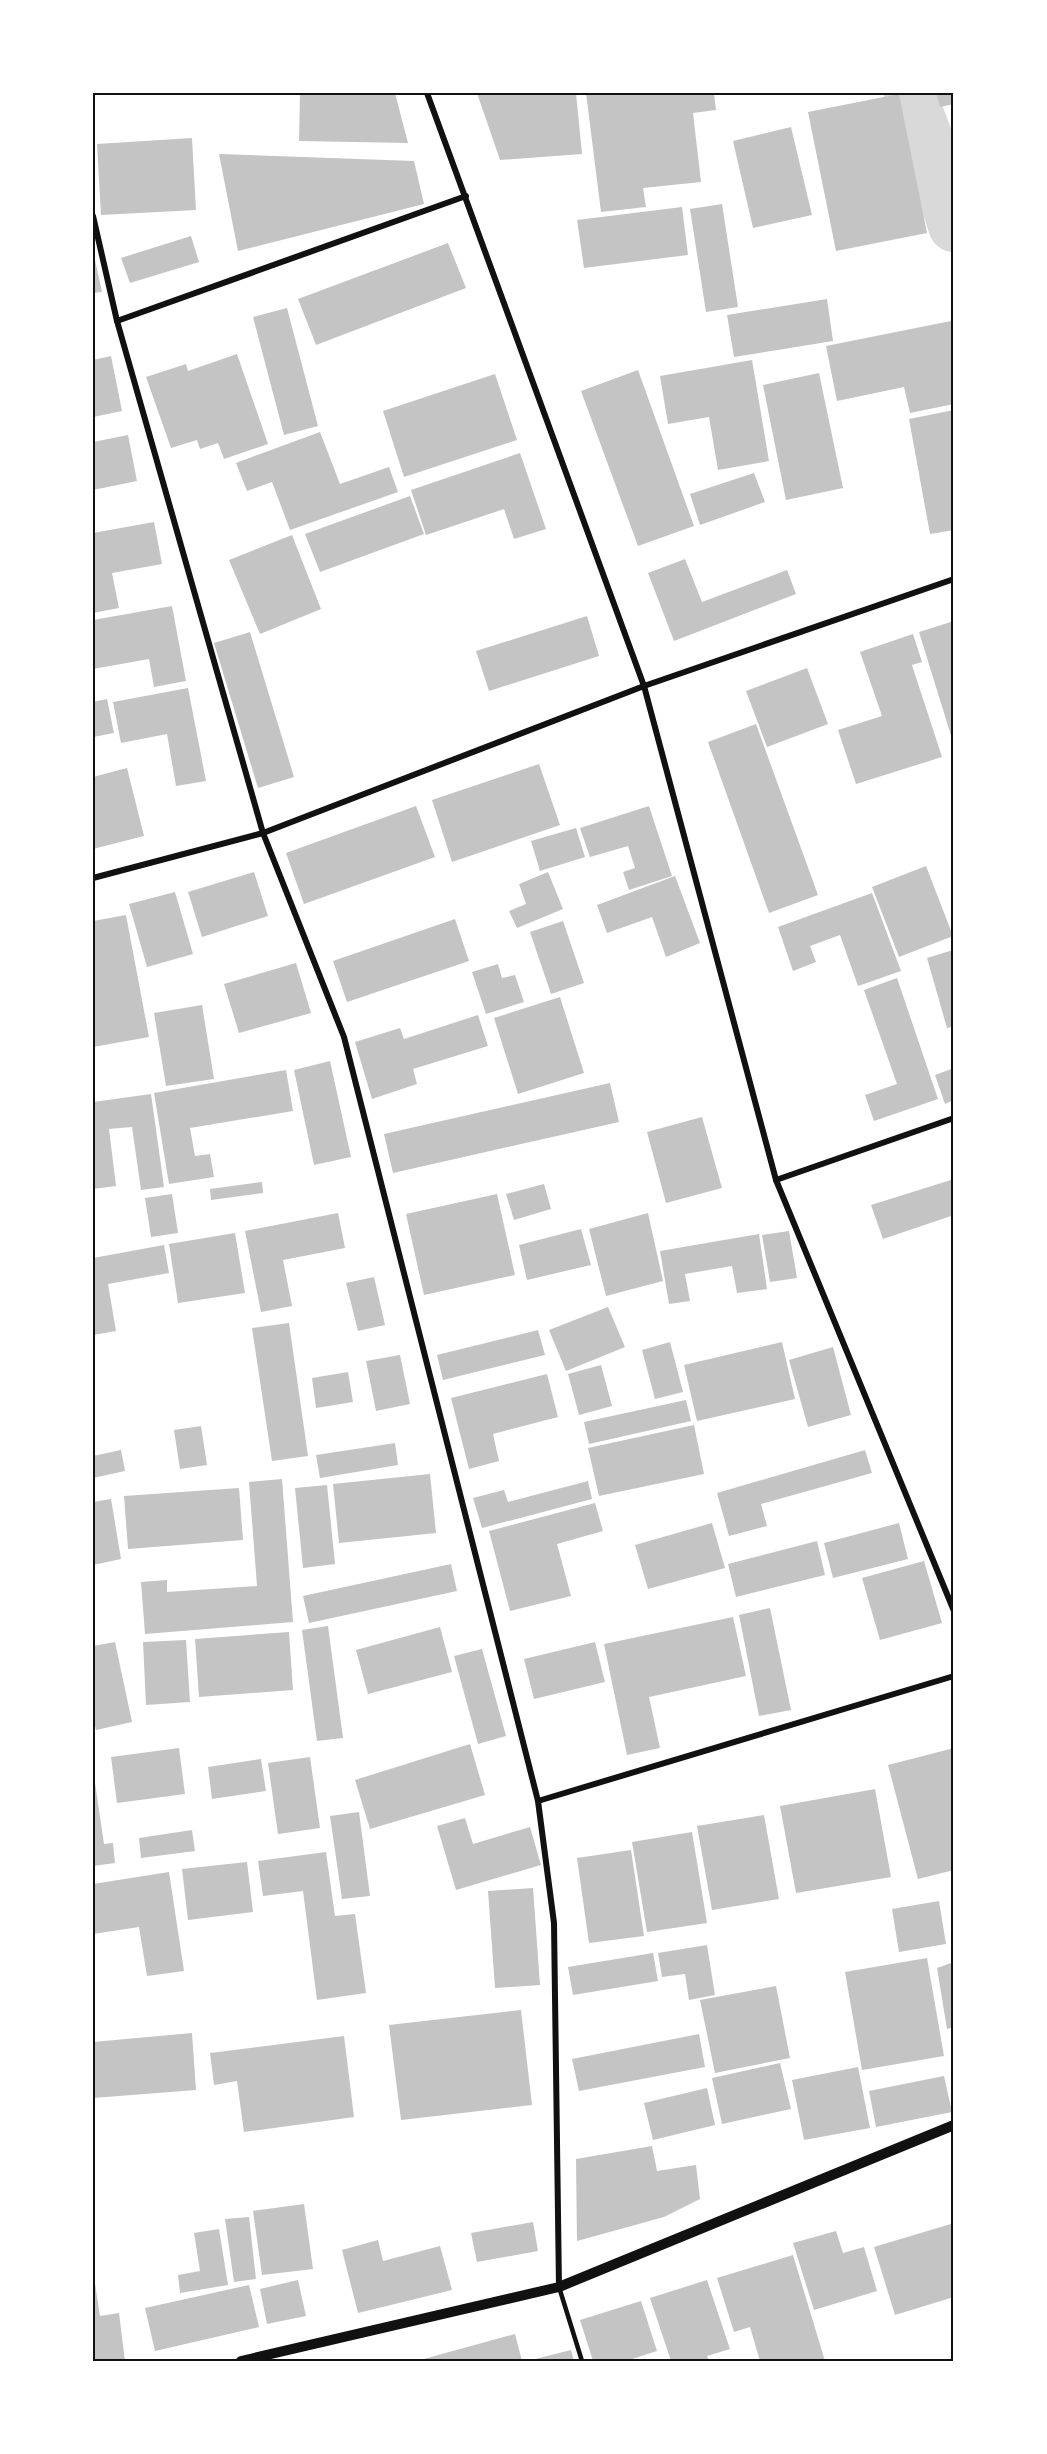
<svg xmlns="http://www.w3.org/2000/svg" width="1047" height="2454" font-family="'Asap Condensed',sans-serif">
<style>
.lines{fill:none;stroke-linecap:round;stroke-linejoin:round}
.canal{stroke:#d9d9d9;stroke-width:52}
.building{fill:#c4c4c4}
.service{stroke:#111;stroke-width:4.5}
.minor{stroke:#111;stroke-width:6}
.tertiary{stroke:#111;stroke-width:10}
.neatline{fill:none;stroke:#111;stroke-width:2}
</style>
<rect width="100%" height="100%" fill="#fff"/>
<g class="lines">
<!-- canal -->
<polyline class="canal" points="910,93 929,144 954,226"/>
</g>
<!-- building -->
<g class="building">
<polygon points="300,93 395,93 408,143 299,141"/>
<polygon points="477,93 576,93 582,154 500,160"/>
<polygon points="586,93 714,93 716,110 693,113 701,182 643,188 646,207 601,212"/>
<polygon points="936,93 954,93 954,104 940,107"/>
<polygon points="899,94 927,233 836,251 808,112"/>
<polygon points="791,127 812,215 753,228 733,141"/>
<polygon points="192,138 196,210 101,215 97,144"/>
<polygon points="219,154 414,161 424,204 238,251"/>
<polygon points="722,204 738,307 706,312 690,209"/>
<polygon points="682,207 688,255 584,268 577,220"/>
<polygon points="191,236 199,262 130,283 121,258"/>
<polygon points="448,243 466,288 316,345 298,299"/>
<polygon points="93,251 102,292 93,293"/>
<polygon points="827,299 833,341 734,357 727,315"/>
<polygon points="287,308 318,426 284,435 253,317"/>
<polygon points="951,321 954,339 954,404 910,413 904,387 837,401 826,346"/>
<polygon points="237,354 268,444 224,459 218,443 200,449 197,440 171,448 146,377 186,364 188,371"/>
<polygon points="111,356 122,411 93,417 93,360"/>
<polygon points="752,360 769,461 718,470 709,417 668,424 660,376"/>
<polygon points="638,370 694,526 638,546 581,391"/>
<polygon points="819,373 843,488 786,500 763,385"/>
<polygon points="495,374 517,440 404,477 383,411"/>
<polygon points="954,410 954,530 930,534 909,419"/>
<polygon points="320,432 340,484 389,467 398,492 290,530 272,482 247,491 236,463"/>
<polygon points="128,435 137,481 93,490 93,442"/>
<polygon points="520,453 546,529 514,539 504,509 426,535 411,490"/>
<polygon points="754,473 765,502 700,525 690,494"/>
<polygon points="410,496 424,534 320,572 305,534"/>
<polygon points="154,522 162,564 112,573 119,608 93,613 93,533"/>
<polygon points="292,535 321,609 260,634 229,560"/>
<polygon points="685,559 702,602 787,570 796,594 674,641 648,573"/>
<polygon points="172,606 186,681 154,687 149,659 93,669 93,620"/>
<polygon points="587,616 599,656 489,691 476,651"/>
<polygon points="954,621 954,742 953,742 919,632"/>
<polygon points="250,632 294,777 258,788 214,643"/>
<polygon points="913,634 922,662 912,665 942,757 856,784 838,730 882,716 860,652"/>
<polygon points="807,668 828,724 767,747 746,691"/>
<polygon points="188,688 206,781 176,786 167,734 121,743 113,702"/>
<polygon points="107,699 114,733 93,737 93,702"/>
<polygon points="756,724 818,895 769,913 708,742"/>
<polygon points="539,764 560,825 452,862 432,800"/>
<polygon points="127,768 144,836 93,849 93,777"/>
<polygon points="416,806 435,857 304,904 286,853"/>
<polygon points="649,806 672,876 629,890 623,872 635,868 628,846 590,857 580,828"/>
<polygon points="576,828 585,857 540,871 531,841"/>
<polygon points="926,866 953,936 899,957 872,887"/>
<polygon points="254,872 268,916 202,937 188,892"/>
<polygon points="548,872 563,909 517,928 509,911 526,904 519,884"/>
<polygon points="675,876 700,943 666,957 652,917 607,933 597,905"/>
<polygon points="175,892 193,954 147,967 129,904"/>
<polygon points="872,893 901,971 858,986 840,935 810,946 816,962 793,971 778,927"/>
<polygon points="126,915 149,1037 93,1047 93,921"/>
<polygon points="455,919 469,961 347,1002 333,961"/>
<polygon points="563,921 584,983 551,994 530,932"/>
<polygon points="953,950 954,1026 947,1028 927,958"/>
<polygon points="296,963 311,1013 239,1033 224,984"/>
<polygon points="498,964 502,978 515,975 524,1002 486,1014 472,972"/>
<polygon points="897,978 938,1099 874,1121 865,1095 897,1084 864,990"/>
<polygon points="560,997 584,1073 518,1094 494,1018"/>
<polygon points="202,1005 214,1079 166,1086 154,1013"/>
<polygon points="478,1015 488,1046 413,1069 417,1084 372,1099 355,1042 400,1028 404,1039"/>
<polygon points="330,1061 351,1157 314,1165 294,1070"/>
<polygon points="954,1068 954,1100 945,1104 935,1075"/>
<polygon points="286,1070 293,1111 190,1128 195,1156 210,1154 214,1177 169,1184 154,1093"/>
<polygon points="610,1083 619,1122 393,1173 384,1134"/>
<polygon points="151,1094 164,1187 141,1190 132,1127 109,1129 116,1186 93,1189 93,1102"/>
<polygon points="702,1117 722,1188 666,1203 647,1132"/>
<polygon points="954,1179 954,1215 883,1239 871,1205"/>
<polygon points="262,1182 263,1193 211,1200 210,1189"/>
<polygon points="544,1184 551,1209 514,1220 506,1194"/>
<polygon points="172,1194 178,1233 151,1237 145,1198"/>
<polygon points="497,1194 515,1275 424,1295 406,1214"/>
<polygon points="338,1213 345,1248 283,1260 292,1306 261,1312 245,1231"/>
<polygon points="648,1213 663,1281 606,1296 589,1229"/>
<polygon points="581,1229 591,1265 527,1280 519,1245"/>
<polygon points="789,1231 797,1278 770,1282 762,1235"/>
<polygon points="235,1233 245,1293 178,1303 169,1244"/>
<polygon points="759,1234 767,1289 737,1293 732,1266 685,1274 690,1301 669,1304 660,1251"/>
<polygon points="164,1245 169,1273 108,1284 116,1331 93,1335 93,1258"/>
<polygon points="374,1277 385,1325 358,1331 346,1283"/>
<polygon points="608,1307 625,1347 566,1371 549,1330"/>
<polygon points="289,1323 308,1456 272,1461 252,1328"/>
<polygon points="538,1330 545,1355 443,1380 437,1355"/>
<polygon points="670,1342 683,1392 655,1399 642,1350"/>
<polygon points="782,1342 795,1399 697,1421 684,1365"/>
<polygon points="833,1347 851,1415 808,1427 789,1360"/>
<polygon points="400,1355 410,1404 376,1411 366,1361"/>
<polygon points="601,1365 612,1406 579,1415 568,1374"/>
<polygon points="348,1372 353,1402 316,1408 312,1378"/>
<polygon points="547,1374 558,1417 493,1434 499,1461 469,1469 451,1398"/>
<polygon points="686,1400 691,1421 589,1444 584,1422"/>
<polygon points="694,1425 704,1474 599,1496 588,1448"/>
<polygon points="201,1426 207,1465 180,1469 174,1430"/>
<polygon points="395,1443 398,1465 320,1478 316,1455"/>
<polygon points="121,1450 125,1471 93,1478 93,1456"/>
<polygon points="865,1450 872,1473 761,1504 767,1526 729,1536 717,1493"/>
<polygon points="430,1474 436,1533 339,1543 333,1484"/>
<polygon points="282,1479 293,1622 145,1634 141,1582 167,1580 167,1592 257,1586 249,1482"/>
<polygon points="588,1481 592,1499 482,1528 473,1498 504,1490 508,1502"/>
<polygon points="327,1485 335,1564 303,1568 295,1488"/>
<polygon points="239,1488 243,1540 128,1549 124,1496"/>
<polygon points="111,1499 121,1559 93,1565 93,1502"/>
<polygon points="595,1503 603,1531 557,1544 571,1596 510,1611 489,1531"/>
<polygon points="712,1523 725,1568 648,1589 635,1545"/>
<polygon points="899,1523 908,1559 833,1578 824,1543"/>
<polygon points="817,1541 825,1575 736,1597 728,1564"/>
<polygon points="924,1561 942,1623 880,1640 862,1578"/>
<polygon points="451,1564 457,1591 309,1623 303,1596"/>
<polygon points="770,1608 791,1710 759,1716 739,1615"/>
<polygon points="733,1617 746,1676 649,1697 660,1748 627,1755 604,1644"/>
<polygon points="328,1626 343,1738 317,1741 302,1630"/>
<polygon points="440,1627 452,1672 368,1694 356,1650"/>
<polygon points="289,1632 293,1690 199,1697 195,1639"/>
<polygon points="186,1640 190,1702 146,1705 143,1642"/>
<polygon points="115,1642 132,1722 96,1730 93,1719 93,1646"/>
<polygon points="595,1642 605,1682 534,1699 524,1659"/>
<polygon points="482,1649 506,1736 478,1744 454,1656"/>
<polygon points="470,1744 485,1795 370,1829 355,1780"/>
<polygon points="179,1748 185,1794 117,1803 111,1757"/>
<polygon points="954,1748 954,1870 918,1879 888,1765"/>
<polygon points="310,1757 320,1828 278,1834 268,1763"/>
<polygon points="261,1759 266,1791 212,1799 208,1767"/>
<polygon points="93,1769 104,1844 113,1843 115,1863 93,1866"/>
<polygon points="875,1789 891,1877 796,1893 780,1806"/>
<polygon points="359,1812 370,1896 342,1899 330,1816"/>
<polygon points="764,1815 779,1899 712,1910 697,1826"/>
<polygon points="465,1818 473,1844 530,1827 541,1865 456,1890 437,1826"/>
<polygon points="192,1830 195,1851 141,1858 139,1838"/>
<polygon points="692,1832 707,1923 647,1932 632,1842"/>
<polygon points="631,1850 644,1936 589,1943 577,1858"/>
<polygon points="326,1852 335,1916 355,1914 366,1993 317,2000 303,1891 263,1896 258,1861"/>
<polygon points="247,1862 253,1912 188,1920 182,1869"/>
<polygon points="169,1872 184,1971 147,1976 139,1927 93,1934 93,1884"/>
<polygon points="533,1888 540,1985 495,1988 488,1891"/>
<polygon points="939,1901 946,1944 899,1952 892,1909"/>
<polygon points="707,1945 715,1995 689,2000 685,1974 662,1977 658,1953"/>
<polygon points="653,1953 658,1981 573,1995 568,1967"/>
<polygon points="927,1958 944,2056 862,2070 845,1972"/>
<polygon points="954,1962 954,2027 947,2029 937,1968"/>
<polygon points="776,1986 790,2058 715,2073 700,2000"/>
<polygon points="521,2010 532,2105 401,2120 389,2025"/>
<polygon points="192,2033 196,2090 93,2098 93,2042"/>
<polygon points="699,2034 705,2067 579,2091 572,2059"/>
<polygon points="344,2036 354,2117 244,2132 237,2081 214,2085 210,2053"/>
<polygon points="780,2063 791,2109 722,2124 712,2078"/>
<polygon points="858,2067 870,2128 804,2140 792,2080"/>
<polygon points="944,2076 952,2112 876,2127 869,2091"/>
<polygon points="707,2088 715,2125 653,2140 644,2103"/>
<polygon points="652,2146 657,2171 696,2165 700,2199 664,2217 577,2241 576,2159"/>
<polygon points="304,2204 313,2269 262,2275 253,2211"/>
<polygon points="249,2217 256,2279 234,2282 225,2219"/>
<polygon points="533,2222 538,2251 477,2262 471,2233"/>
<polygon points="954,2223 954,2297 895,2315 874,2247"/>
<polygon points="219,2229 228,2285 180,2293 178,2275 200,2271 194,2233"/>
<polygon points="836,2231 843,2253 864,2247 877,2291 814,2310 793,2243"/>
<polygon points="378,2240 383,2261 440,2246 452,2290 358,2313 342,2250"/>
<polygon points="793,2255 825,2361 760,2361 750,2327 734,2332 717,2278"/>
<polygon points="93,2270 100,2316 119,2313 125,2361 93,2361"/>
<polygon points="298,2280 306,2316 267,2324 260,2289"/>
<polygon points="707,2280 730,2349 707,2356 709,2361 671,2361 650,2298"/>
<polygon points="249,2285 259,2327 155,2351 145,2308"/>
<polygon points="641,2301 657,2351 626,2361 593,2361 580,2320"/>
<polygon points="515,2334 522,2361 420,2361 420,2360"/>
<polygon points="571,2350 574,2361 531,2361 531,2360"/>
</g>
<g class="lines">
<!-- service -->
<polyline class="service" points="559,2287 582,2361"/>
<!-- minor -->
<g class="minor">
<polyline points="427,93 644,686 776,1180 954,1611"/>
<polyline points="93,216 117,321 263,833 344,1037 538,1801 554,1923 559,2287"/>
<polyline points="117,321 466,196"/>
<polyline points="93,878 263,833 644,686 954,579"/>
<polyline points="776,1180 954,1118"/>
<polyline points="538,1801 954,1676"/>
</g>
<!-- tertiary -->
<polyline class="tertiary" points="241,2361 559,2287 954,2125"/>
</g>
<!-- border -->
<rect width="1047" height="2454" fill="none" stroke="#ffffff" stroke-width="189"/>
<rect x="94" y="94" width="858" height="2266" class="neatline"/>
</svg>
